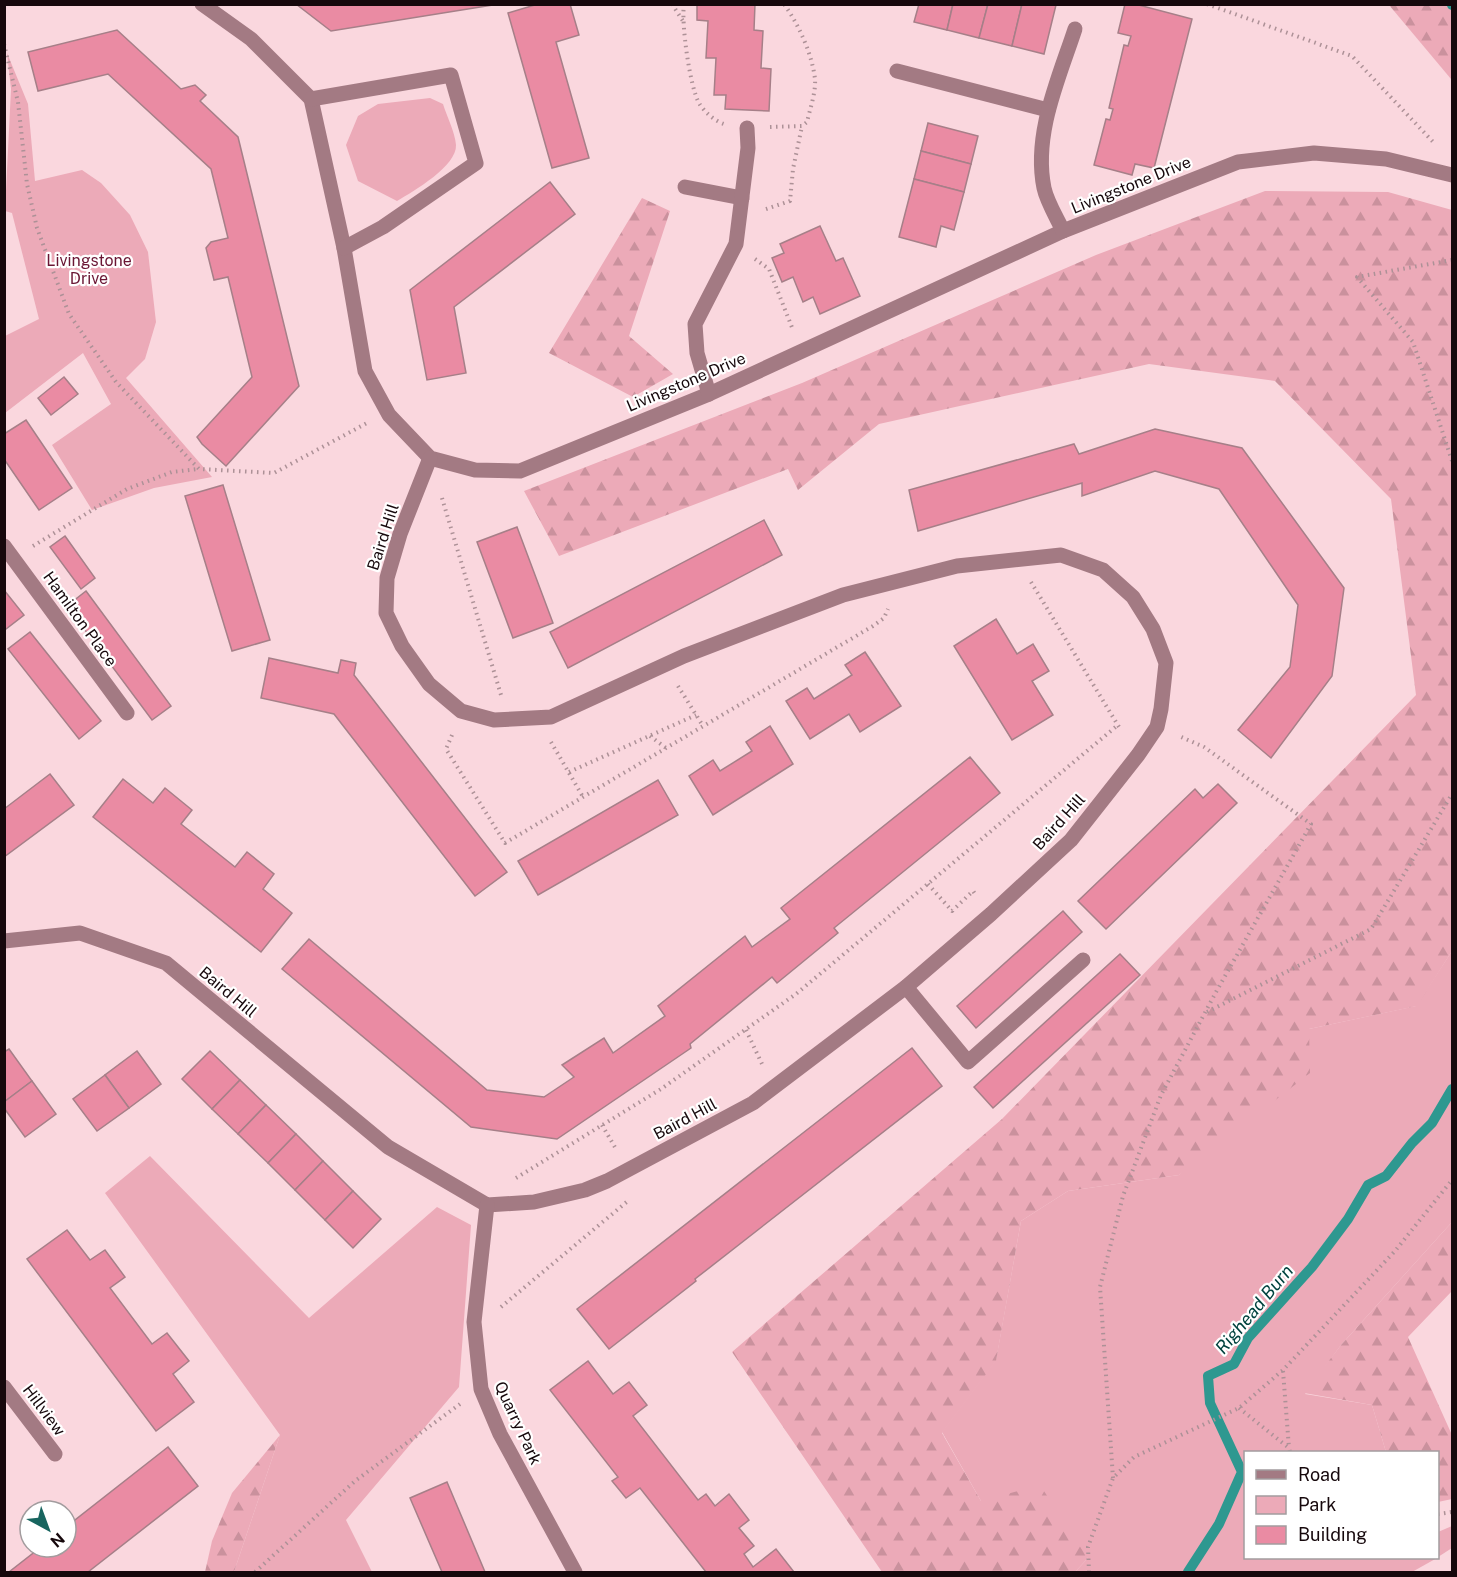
<svg xmlns="http://www.w3.org/2000/svg" width="1457" height="1577" font-family="'Public Sans',sans-serif">
<style>
.green{fill:#ecaab8}
.forest{fill:url(#forest-firs)}
.lines{fill:none;stroke-linecap:round;stroke-linejoin:round}
.stream{stroke:#2e9890;stroke-width:10}
.building{fill:#ea8ba3;stroke:#a67f88;stroke-width:1.5}
.path{stroke:#ad9197;stroke-width:4;stroke-dasharray:1.5 4.5;stroke-linecap:butt}
.lane{stroke:#a37a83;stroke-width:15}
.street{stroke:#a37a83;stroke-width:15}
.labels{text-anchor:middle;dominant-baseline:central;stroke-width:4.5;stroke-linejoin:round;paint-order:stroke}
.street-label{font-size:16px;fill:#16080c;stroke:#fff}
.park-label{font-size:16px;fill:#6a1634;stroke:#fff}
.water-label{font-size:18px;font-style:italic;fill:#00423e;stroke:#fff}
</style>
<defs>
<pattern id="forest-firs" width="22" height="20" patternUnits="userSpaceOnUse" patternTransform="scale(1.5)"><rect width="22" height="20" fill="#ecaab8"/><path d="M5 1l3.5 6h-7zM16 11l3.5 6h-7z" fill="#ca919d"/></pattern>
</defs>
<rect width="100%" height="100%" fill="#fad7de"/>
<!-- green -->
<g class="green">
<polygon points="7,53 28,104 35,181 82,170 101,183 130,215 148,252 156,322 145,359 126,378 212,477 154,488 92,510 52,445 111,404 83,353 5,413 5,336 39,319 12,213 5,211 11,89"/>
<path d="M 430,98 L 443,104 C 447,117 455,132 456,145 C 457,166 414,191 397,201 L 358,181 L 346,145 L 358,116 L 378,104 Z"/>
<polygon points="1452,951 1452,1222 1341,1345 1305,1394 1372,1405 1386,1452 1246,1452 1246,1558 1437,1558 1412,1572 1075,1572 1088,1558 981,1501 942,1432 996,1360 1021,1221 1068,1191 1179,1175 1309,1029 1416,1006"/>
<polygon points="150,1156 309,1318 437,1207 471,1225 459,1387 346,1520 372,1572 234,1572 280,1435 105,1193"/>
<polygon points="1452,1526 1452,1548 1438,1557 1438,1532"/>
</g>
<!-- forest -->
<g class="forest">
<polygon points="1389,5 1452,5 1452,80 1451,79"/>
<polygon points="1265,191 1388,192 1452,210 1452,951 1417,1006 1309,1029 1310,1073 1179,1175 1068,1191 1021,1221 996,1361 942,1433 981,1501 1040,1485 1088,1558 1075,1572 882,1572 732,1352 1002,1119 1416,695 1391,499 1275,381 1149,364 879,424 798,490 788,469 559,556 524,491 802,383 1096,255"/>
<polygon points="642,198 670,211 629,336 673,374 633,397 549,353"/>
<polygon points="1452,1222 1452,1291 1408,1337 1452,1435 1452,1499 1438,1502 1438,1452 1386,1452 1372,1405 1304,1393 1341,1345"/>
<polygon points="280,1435 234,1572 205,1572 212,1541 232,1493"/>
</g>
<g class="lines">
<!-- stream -->
<g class="stream">
<polyline points="1452,4 1452,5"/>
<polyline points="1188,1572 1219,1524 1242,1472 1210,1403 1208,1376 1234,1364 1248,1338 1312,1267 1348,1219 1368,1185 1386,1176 1412,1143 1432,1123 1452,1089"/>
</g>
</g>
<!-- building -->
<g class="building">
<polygon points="296,4 499,4 331,31"/>
<polygon points="538,4 570,4 579,35 556,42 589,158 552,168 508,13"/>
<polygon points="697,4 755,4 754,30 763,31 761,68 771,69 769,111 725,109 726,95 714,95 716,58 706,58 708,21 697,20"/>
<polygon points="919,4 953,4 947,30 914,22"/>
<polygon points="953,4 988,4 979,38 947,30"/>
<polygon points="988,4 1022,4 1012,46 979,38"/>
<polygon points="1022,4 1056,5 1044,54 1012,46"/>
<polygon points="1125,4 1135,4 1192,19 1154,168 1135,164 1132,175 1094,165 1106,119 1110,120 1113,109 1109,108 1124,45 1128,46 1131,36 1118,33"/>
<polygon points="117,30 181,89 195,85 206,95 200,101 238,137 299,386 226,466 202,444 197,437 252,377 228,277 214,280 206,248 211,242 228,238 211,169 108,74 38,91 28,52"/>
<polygon points="928,123 978,136 971,164 921,151"/>
<polygon points="921,151 971,164 964,192 914,179"/>
<polygon points="914,179 964,192 954,230 941,226 936,247 899,237"/>
<polygon points="550,182 575,214 454,307 466,373 427,380 410,290"/>
<polygon points="820,226 836,261 843,258 860,296 820,314 813,297 803,302 793,277 782,282 772,258 784,253 780,244"/>
<polygon points="64,377 78,394 51,415 38,398"/>
<polygon points="26,420 72,488 39,510 4,459 4,434"/>
<polygon points="1155,429 1242,448 1344,588 1332,676 1271,758 1238,730 1290,667 1298,605 1219,489 1155,471 1082,496 1082,483 918,531 909,490 1074,444 1079,454"/>
<polygon points="223,485 270,640 232,651 185,496"/>
<polygon points="764,520 782,555 568,668 550,632"/>
<polygon points="517,527 553,623 513,638 477,542"/>
<polygon points="65,536 95,578 81,589 50,547"/>
<polygon points="4,590 24,615 6,629 4,627"/>
<polygon points="86,591 171,706 152,720 67,606"/>
<polygon points="996,619 1017,654 1033,644 1049,671 1032,681 1053,715 1012,740 954,646"/>
<polygon points="30,632 101,721 79,739 8,649"/>
<polygon points="865,652 901,706 860,732 849,714 810,739 786,701 807,688 814,699 852,675 845,665"/>
<polygon points="269,658 338,673 341,660 356,663 354,675 507,872 475,896 334,714 261,698"/>
<polygon points="770,726 793,764 713,815 689,776 713,760 720,771 752,751 746,742"/>
<polygon points="970,757 1000,793 834,928 838,933 777,983 772,977 690,1044 691,1048 557,1139 471,1127 282,969 309,939 487,1090 544,1097 574,1077 562,1065 604,1038 613,1053 665,1016 658,1006 745,936 752,947 790,919 781,908"/>
<polygon points="50,774 74,805 4,857 4,809"/>
<polygon points="123,779 153,803 165,788 192,810 181,824 235,867 247,852 274,874 263,889 292,913 261,952 93,817"/>
<polygon points="658,780 678,815 538,895 518,861"/>
<polygon points="1218,784 1237,803 1106,929 1078,901 1195,789 1203,798"/>
<polygon points="1063,911 1082,932 976,1028 957,1006"/>
<polygon points="1120,954 1140,975 993,1108 974,1087"/>
<polygon points="912,1048 942,1086 695,1279 696,1281 609,1349 577,1309"/>
<polygon points="9,1049 32,1081 4,1102 4,1052"/>
<polygon points="137,1051 161,1084 129,1108 105,1075"/>
<polygon points="210,1051 240,1080 212,1109 182,1079"/>
<polygon points="105,1075 129,1108 97,1131 73,1099"/>
<polygon points="240,1080 266,1105 238,1134 212,1109"/>
<polygon points="32,1081 56,1114 25,1137 4,1108 4,1102"/>
<polygon points="266,1105 296,1134 268,1163 238,1134"/>
<polygon points="296,1134 323,1161 295,1190 268,1163"/>
<polygon points="323,1161 353,1191 325,1220 295,1190"/>
<polygon points="353,1191 381,1219 353,1248 325,1220"/>
<polygon points="67,1230 90,1260 105,1250 125,1277 110,1288 152,1344 167,1333 189,1361 173,1374 194,1402 156,1431 27,1259"/>
<polygon points="588,1361 613,1394 629,1382 647,1405 633,1416 698,1500 706,1494 715,1506 729,1494 749,1520 739,1528 754,1546 744,1554 753,1567 776,1549 794,1572 706,1572 640,1488 626,1498 612,1481 618,1477 550,1390"/>
<polygon points="168,1447 198,1486 88,1572 9,1572 41,1547 66,1547 66,1527"/>
<polygon points="447,1482 485,1572 442,1572 410,1498"/>
</g>
<g class="lines">
<!-- path -->
<g class="path">
<polyline points="672,4 683,21"/>
<path d="M 684,4 C 681,24 690,87 699,103 C 704,112 715,121 724,124"/>
<polyline points="1207,4 1352,56 1435,144"/>
<polyline points="4,44 18,102 27,184 37,228 69,314 116,382 199,469 274,473 367,423"/>
<path d="M 770,127 L 802,126 L 807,122 C 810,109 816,92 815,79 C 812,54 799,25 784,4"/>
<polyline points="766,209 790,201 793,169 802,126"/>
<polyline points="755,259 769,269 793,330"/>
<polyline points="1452,260 1357,277 1413,342 1452,461"/>
<polyline points="442,498 501,695"/>
<polyline points="33,546 127,489 172,472 198,469"/>
<polyline points="1031,582 1119,727"/>
<polyline points="678,686 703,726"/>
<polyline points="452,735 446,749 505,843 873,626 884,618 888,609"/>
<polyline points="650,736 666,748"/>
<polyline points="551,742 583,797"/>
<polyline points="569,772 696,715"/>
<polyline points="928,884 952,911 973,891 975,894"/>
<polyline points="1207,1012 1371,929 1452,794"/>
<polyline points="746,1030 762,1064"/>
<polyline points="602,1125 616,1149"/>
<polyline points="516,1178 661,1089 796,994 1118,725"/>
<polyline points="501,1307 629,1200"/>
<polyline points="1283,1371 1289,1448"/>
<polyline points="1239,1408 1289,1448 1290,1452"/>
<polyline points="1113,1478 1100,1287 1123,1196 1161,1095 1216,992 1311,824 1204,747 1179,736"/>
<polyline points="1438,1514 1452,1512"/>
<polyline points="255,1572 355,1481 460,1404"/>
<polyline points="1089,1572 1088,1547 1113,1478 1134,1457 1239,1408 1283,1370 1395,1251 1452,1180"/>
</g>
<!-- lane -->
<polyline class="lane" points="906,987 968,1062 1083,960"/>
<!-- street -->
<g class="street">
<polyline points="202,4 251,39 311,99 344,248 365,371 389,415 430,458 475,470 520,471 709,394 1063,231 1238,162 1314,153 1386,159 1452,175"/>
<polyline points="897,71 1048,110"/>
<polyline points="311,99 451,75 476,163 383,227 344,248"/>
<polyline points="685,187 742,198"/>
<path d="M 1063,231 C 1057,218 1047,202 1044,188 C 1033,134 1059,78 1075,29"/>
<polyline points="709,394 697,353 695,324 736,244 748,148 747,128"/>
<polyline points="4,546 127,713"/>
<polyline points="4,941 80,933 166,963 388,1147 487,1205 534,1202 585,1190 607,1181 753,1103 906,987 991,914 1071,840 1138,755 1157,727 1161,709 1166,663 1153,629 1133,597 1103,570 1061,555 957,566 843,595 684,656 551,717 494,720 461,711 429,684 402,646 386,613 387,578 400,534 430,458"/>
<polyline points="487,1205 474,1322 481,1389 500,1434 575,1572"/>
<polyline points="4,1387 55,1454"/>
</g>
</g>
<g class="labels">
<!-- street labels -->
<g class="street-label">
<text transform="translate(1131 185) rotate(-22)">Livingstone Drive</text>
<text transform="translate(686 382) rotate(-23)">Livingstone Drive</text>
<text transform="translate(383 537) rotate(-72)">Baird Hill</text>
<text transform="translate(80 619) rotate(54)">Hamilton Place</text>
<text transform="translate(1059 822) rotate(-48)">Baird Hill</text>
<text transform="translate(228 992) rotate(40)">Baird Hill</text>
<text transform="translate(685 1119) rotate(-28)">Baird Hill</text>
<text transform="translate(44 1410) rotate(53)">Hillview</text>
<text transform="translate(518 1423) rotate(65)">Quarry Park</text>
</g>
<!-- park labels -->
<g class="park-label">
<text x="89" y="260">Livingstone<tspan x="89" dy="18">Drive</tspan></text>
</g>
<!-- water labels -->
<g class="water-label">
<text transform="translate(1254 1309) rotate(-50)">Righead Burn</text>
</g>
</g>
<!-- border -->
<rect width="1457" height="1577" fill="none" stroke="#16080c" stroke-width="12"/>
<!-- legend -->
<rect x="1244" y="1451" width="195" height="108" fill="#ffffff" stroke="#a29c9e" stroke-width="1.5"/>
<rect x="1256" y="1470" width="30" height="9" fill="#a37a83" stroke="#a29c9e" stroke-width="1.5"/>
<text x="1298" y="1481" font-size="18" fill="#16080c">Road</text>
<rect x="1256" y="1496" width="30" height="18" fill="#ecaab8" stroke="#a29c9e" stroke-width="1.5"/>
<text x="1298" y="1511" font-size="18" fill="#16080c">Park</text>
<rect x="1256" y="1526" width="30" height="18" fill="#ea8ba3" stroke="#a29c9e" stroke-width="1.5"/>
<text x="1298" y="1541" font-size="18" fill="#16080c">Building</text>
<!-- north arrow -->
<g transform="translate(48 1529) rotate(139)"><circle r="28" fill="#ffffff" stroke="#a29c9e" stroke-width="1.5"/>
<path d="M0-4.5L10 22L0 15L-10 22Z" fill="#18655f"/>
<text y="-9" font-size="16" font-weight="bold" text-anchor="middle" fill="#16080c">N</text>
</g>
</svg>
